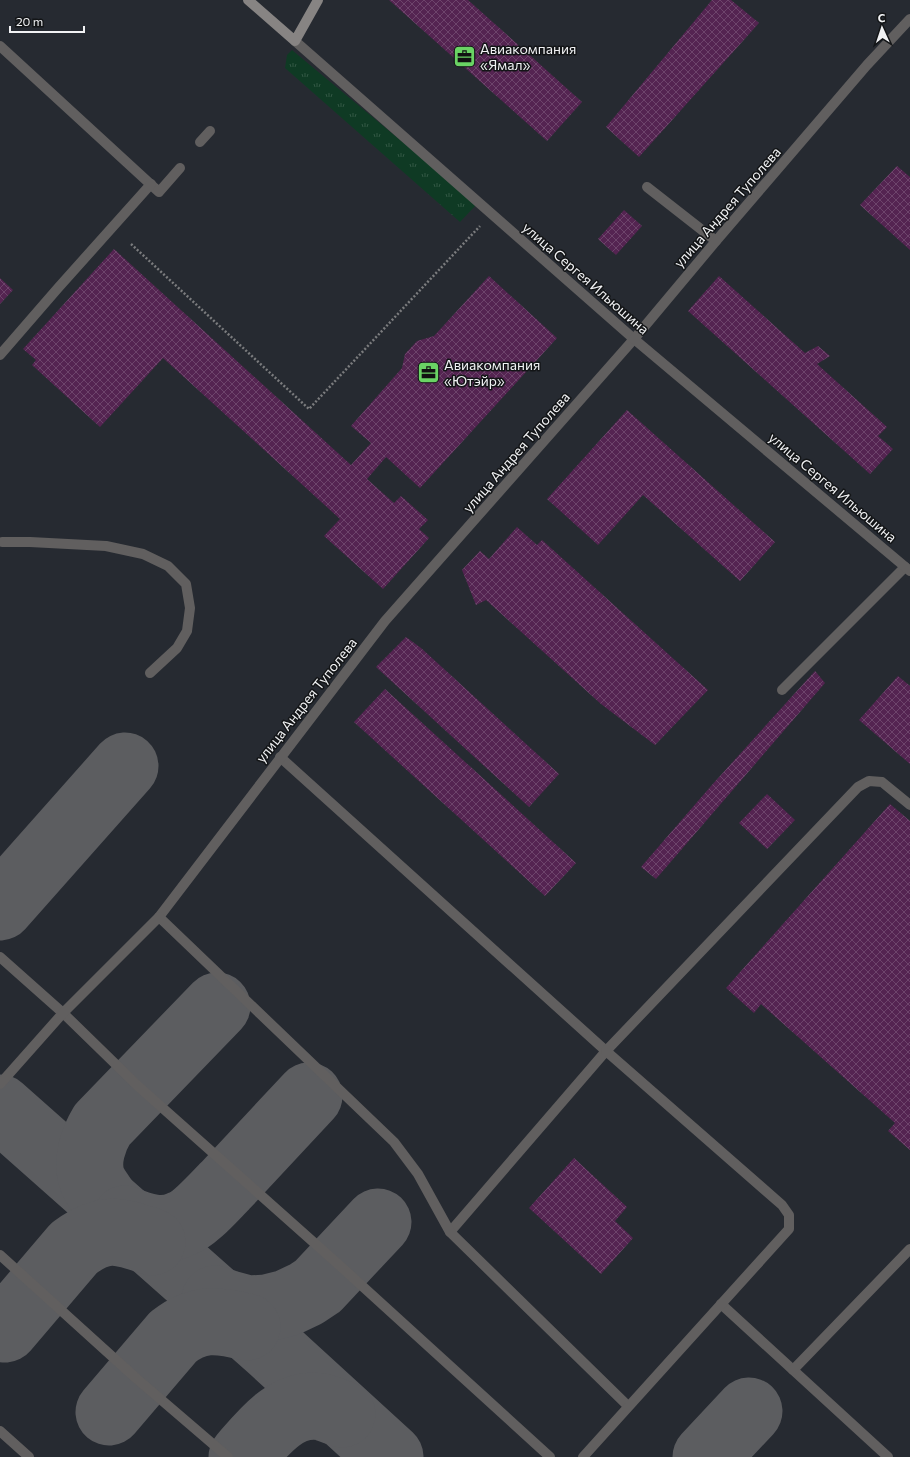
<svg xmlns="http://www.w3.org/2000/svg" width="910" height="1457" font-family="Commissioner,sans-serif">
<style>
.built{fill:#262a31}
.grass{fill:url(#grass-tufts)}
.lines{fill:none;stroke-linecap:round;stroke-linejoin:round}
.taxiway{stroke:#5c5d60;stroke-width:67}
.building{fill:url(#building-cross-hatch)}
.path{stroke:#7b7c7e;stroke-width:2.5;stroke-dasharray:2 2;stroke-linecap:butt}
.lane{stroke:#615f5f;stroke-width:10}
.street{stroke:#615f5f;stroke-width:10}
.secondary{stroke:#878483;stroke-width:10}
.labels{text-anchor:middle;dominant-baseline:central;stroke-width:3;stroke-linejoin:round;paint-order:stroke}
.poi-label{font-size:14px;fill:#f1f2f4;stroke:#131517;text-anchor:start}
.street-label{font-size:14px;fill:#f1f2f4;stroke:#131517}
</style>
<defs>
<pattern id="grass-tufts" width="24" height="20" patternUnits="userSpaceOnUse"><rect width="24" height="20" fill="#0f3a24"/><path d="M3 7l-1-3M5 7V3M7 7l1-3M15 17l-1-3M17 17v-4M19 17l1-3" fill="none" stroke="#325744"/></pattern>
<pattern id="building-cross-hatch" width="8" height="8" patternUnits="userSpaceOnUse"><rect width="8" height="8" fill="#542451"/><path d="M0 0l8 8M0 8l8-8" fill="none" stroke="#6d446b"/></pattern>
</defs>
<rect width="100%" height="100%" fill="#1d1e21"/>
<!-- built -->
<rect class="built" x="0" y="0" width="910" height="1457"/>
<!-- grass -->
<polygon class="grass" points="292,50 477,204 460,222 285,68 287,55"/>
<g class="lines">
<!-- taxiway -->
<g class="taxiway">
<polyline points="0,907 125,766"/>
<polyline points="0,1108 272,1349 390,1457"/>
<path d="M 105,1201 C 101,1194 95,1187 92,1179 C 86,1161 93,1140 102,1125 L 217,1006"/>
<path d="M 125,1219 C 144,1227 162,1233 181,1224 C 195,1219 214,1197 225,1186 C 253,1156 281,1126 309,1096"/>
<polyline points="215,1299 229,1304 248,1309 267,1308 287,1303 306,1294 318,1286 378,1222"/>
<path d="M 5,1329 L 74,1248 C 104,1226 118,1230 152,1242"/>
<path d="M 109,1412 L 173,1337 C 198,1317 218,1320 247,1327"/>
<path d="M 242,1457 C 263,1433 286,1401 322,1407 C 329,1409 336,1412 342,1414"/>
<polyline points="706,1457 749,1411"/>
</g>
</g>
<!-- building -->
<g class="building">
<polygon points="389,0 468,0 582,102 547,141"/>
<polygon points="712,0 731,0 759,23 639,157 606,127"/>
<polygon points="897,166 910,177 910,250 860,205"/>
<polygon points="624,210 642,226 616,255 598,239"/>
<polygon points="114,249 351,465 371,443 351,426 402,368 405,354 417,341 434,336 489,276 557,338 420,488 386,457 367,479 394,503 401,496 428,520 419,529 429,538 383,589 324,536 340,519 163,358 100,427 32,365 36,360 23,349"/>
<polygon points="719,276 805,353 818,346 830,356 817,364 887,427 878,436 893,449 870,474 688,311"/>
<polygon points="0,278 13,290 0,304"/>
<polygon points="627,410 775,542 740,581 643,495 598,545 547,499"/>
<polygon points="517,527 537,545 542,540 708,690 655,745 601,704 486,600 476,605 462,570 480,551 489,559"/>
<polygon points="406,637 421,648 559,774 529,807 376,667"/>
<polygon points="815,671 825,683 656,879 641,867 711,786"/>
<polygon points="898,676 910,686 910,764 859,720"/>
<polygon points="385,689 576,863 545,896 354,722"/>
<polygon points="767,794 795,820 767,849 739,823"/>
<polygon points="890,804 910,821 910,1150 888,1131 895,1123 761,1004 754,1013 726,988"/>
<polygon points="574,1158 627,1207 615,1221 633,1238 601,1274 529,1208"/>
</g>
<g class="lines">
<!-- path -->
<polyline class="path" points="131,244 309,409 480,226"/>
<!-- lane -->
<g class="lane">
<polyline points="0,46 159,192 180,168"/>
<polyline points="200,142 210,131"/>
<polyline points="647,187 716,241"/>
<polyline points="0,355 58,288 151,184"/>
<polyline points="2,542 30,542 106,546 143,554 168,566 186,584 190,608 187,631 177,648 150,673"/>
<polyline points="782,690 905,567"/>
<polyline points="280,757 606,1051 450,1232"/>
<polyline points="159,917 385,621 634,339 295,41"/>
<polyline points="0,957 63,1013 139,1087 338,1264 550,1457"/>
<polyline points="0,1084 63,1013 159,917 394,1142 418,1174 450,1232 628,1406"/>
<polyline points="0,1255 137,1379 228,1457"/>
<polyline points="721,1304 888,1457"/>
<polyline points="793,1370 910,1249"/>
<polyline points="0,1431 29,1457"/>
<polyline points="583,1457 789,1229 789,1215 782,1205 606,1051 858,787 869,781 882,782 910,805"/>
</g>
<!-- street -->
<polyline class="street" points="910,19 867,65 716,241 634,339 910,571"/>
<!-- secondary -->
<polyline class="secondary" points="248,0 295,41 318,0"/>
</g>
<!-- icons -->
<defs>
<symbol id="office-square" viewBox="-11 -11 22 22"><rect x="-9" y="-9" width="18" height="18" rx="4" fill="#6ad364" stroke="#131517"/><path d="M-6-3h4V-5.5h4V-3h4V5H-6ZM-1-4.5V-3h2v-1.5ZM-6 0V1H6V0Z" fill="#111"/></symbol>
</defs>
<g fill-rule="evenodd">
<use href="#office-square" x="452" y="44" width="25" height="25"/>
<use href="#office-square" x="416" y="360" width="25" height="25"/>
</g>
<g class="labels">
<!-- poi labels -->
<g class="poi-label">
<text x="480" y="48">Авиакомпания<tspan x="480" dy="16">«Ямал»</tspan></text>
<text x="444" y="364">Авиакомпания<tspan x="444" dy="16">«Ютэйр»</tspan></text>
</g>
<!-- street labels -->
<g class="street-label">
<text transform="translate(727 207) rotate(-49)">улица Андрея Туполева</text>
<text transform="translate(586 278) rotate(41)">улица Сергея Ильюшина</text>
<text transform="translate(516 452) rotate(-49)">улица Андрея Туполева</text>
<text transform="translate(833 487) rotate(40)">улица Сергея Ильюшина</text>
<text transform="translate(306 700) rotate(-52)">улица Андрея Туполева</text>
</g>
</g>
<!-- north arrow -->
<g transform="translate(882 28) rotate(357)" stroke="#131517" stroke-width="3" paint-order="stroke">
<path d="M0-3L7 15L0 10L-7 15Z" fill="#f1f2f4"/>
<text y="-6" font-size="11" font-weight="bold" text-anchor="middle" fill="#f1f2f4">С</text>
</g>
<!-- scale -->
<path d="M10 26v6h74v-6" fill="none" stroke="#f1f2f4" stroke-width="2"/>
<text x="16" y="26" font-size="12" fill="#f1f2f4" stroke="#131517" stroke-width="3" paint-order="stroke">20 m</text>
</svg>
